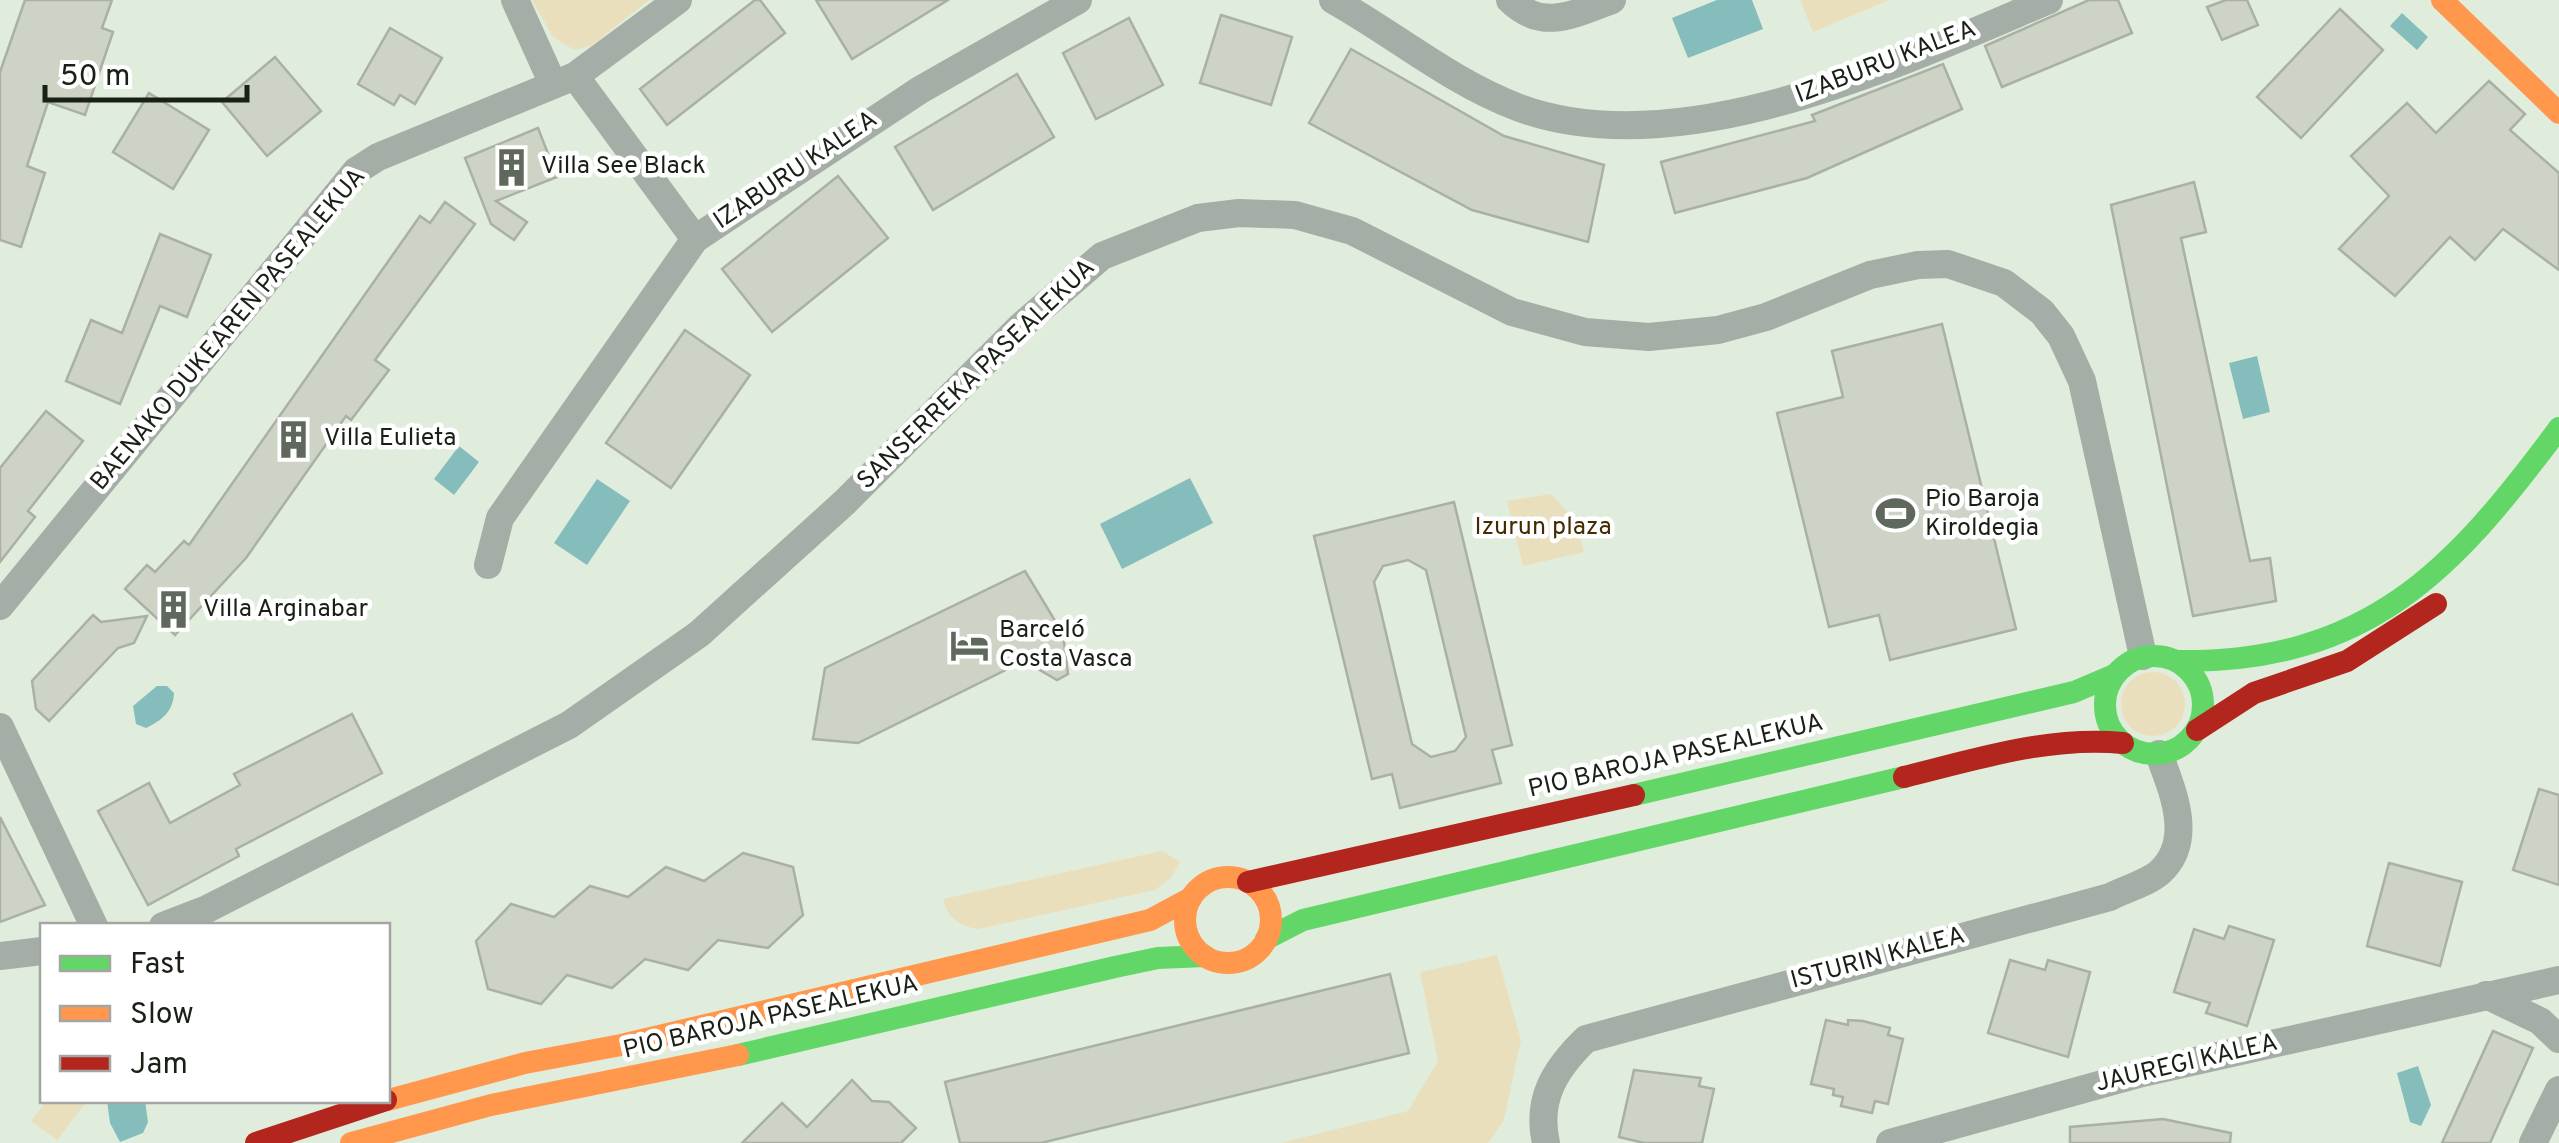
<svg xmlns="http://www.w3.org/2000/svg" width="2559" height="1143" font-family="Overpass,sans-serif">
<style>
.green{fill:#eadfbc}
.water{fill:#84bdbb}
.building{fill:#cdd3c5;stroke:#aab0a3;stroke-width:2.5;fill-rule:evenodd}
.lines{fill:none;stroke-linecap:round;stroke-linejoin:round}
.street{stroke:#a4ada6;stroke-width:28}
.fast{stroke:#63d668;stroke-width:22}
.slow{stroke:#ff974d;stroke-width:22}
.jam{stroke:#b3261e;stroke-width:22}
.labels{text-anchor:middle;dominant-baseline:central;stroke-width:9;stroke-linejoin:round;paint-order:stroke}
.street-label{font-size:25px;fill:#192016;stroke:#fff}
.poi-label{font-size:25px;fill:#192016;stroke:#fff;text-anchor:start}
.park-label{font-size:25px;fill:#412b00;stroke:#fff}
</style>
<rect width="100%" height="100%" fill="#e0eddd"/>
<!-- green -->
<g class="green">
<polygon points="532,0 649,0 591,46 574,50 553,37"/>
<polygon points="1800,0 1889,0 1813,32"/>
<polygon points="1551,494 1574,519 1584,552 1523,566 1507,501"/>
<circle cx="2153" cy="704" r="32"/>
<path d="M 1162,851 L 1180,862 L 1171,878 L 1155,890 L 978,929 C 959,926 948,918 943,899 Z"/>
<polygon points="1497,955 1521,1040 1504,1120 1488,1143 1281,1143 1408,1111 1438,1061 1420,972"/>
<polygon points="46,1101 87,1101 57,1140 31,1121"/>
</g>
<!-- water -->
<g class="water">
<polygon points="1717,0 1752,0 1763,29 1688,58 1672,18"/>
<polygon points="2402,13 2428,37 2417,50 2390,26"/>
<polygon points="2257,356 2270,412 2243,419 2229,363"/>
<polygon points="459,446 479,462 454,495 434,479"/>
<polygon points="1190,478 1213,523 1122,569 1100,524"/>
<polygon points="597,479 630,501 587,565 554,543"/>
<path d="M 157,686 L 167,686 L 174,693 C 173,712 162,720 146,728 L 136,724 L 133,706 Z"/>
<polygon points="2418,1066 2431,1105 2421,1126 2410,1122 2397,1073"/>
<polygon points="107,1101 145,1101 148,1122 143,1133 120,1142 110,1123"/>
</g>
<!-- building -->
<g class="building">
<polygon points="25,0 112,0 102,28 113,32 85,115 48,102 27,166 45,173 21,247 0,240 0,72"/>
<polygon points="755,0 760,0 785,33 667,125 640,89"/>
<polygon points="816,0 948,0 852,59"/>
<polygon points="2089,0 2118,0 2132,33 2002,87 1985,46"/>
<polygon points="2226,0 2247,0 2258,25 2222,40 2207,7"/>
<polygon points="2340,9 2383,50 2301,138 2257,97"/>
<polygon points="1221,15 1292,37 1271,105 1200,83"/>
<polygon points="1129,18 1163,85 1096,119 1063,53"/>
<polygon points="390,28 442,58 415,104 400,95 394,105 358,84"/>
<polygon points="1351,49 1504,136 1604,165 1588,242 1472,210 1309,123"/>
<polygon points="275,57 321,111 267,156 222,102"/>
<polygon points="1943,64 1962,109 1807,178 1675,213 1661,162 1815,121 1812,115"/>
<polygon points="1017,74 1054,137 933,210 895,147"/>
<polygon points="2489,81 2525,114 2510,130 2559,173 2559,270 2503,229 2475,260 2450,237 2395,296 2339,249 2389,196 2351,156 2407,103 2436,133"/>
<polygon points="149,93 209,130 173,189 113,152"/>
<polygon points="538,128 557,177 496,201 527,222 514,240 491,224 465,158"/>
<polygon points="838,176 888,238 772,332 722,269"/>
<polygon points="2194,182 2206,232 2181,238 2250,561 2270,558 2276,601 2193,616 2111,205"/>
<polygon points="445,202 475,224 375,360 389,370 351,420 346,416 246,558 175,635 125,589 147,565 155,572 184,541 189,545 420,216 430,223"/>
<polygon points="160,234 211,255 187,317 160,306 120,404 66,381 91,320 122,333"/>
<polygon points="1942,324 2016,629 1890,660 1879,615 1829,627 1777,413 1843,397 1832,351"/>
<polygon points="685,330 750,375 671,488 606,443"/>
<polygon points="46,411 83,441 28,511 35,517 0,562 0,468"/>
<path d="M 1454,502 L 1512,745 L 1492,750 L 1501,783 L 1400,808 L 1392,774 L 1372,779 L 1314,536 ZM 1408,560 L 1426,570 L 1466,737 L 1455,751 L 1431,757 L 1412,744 L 1374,582 L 1383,566 Z"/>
<polygon points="1025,571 1063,634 1068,674 1057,680 1024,661 858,743 813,739 825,668"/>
<polygon points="93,615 101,622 147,616 134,643 118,648 49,721 36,709 32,681"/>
<polygon points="352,714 382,773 236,849 239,856 148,905 98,811 149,783 170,823 240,785 234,774"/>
<polygon points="2539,789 2559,795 2559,885 2513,870"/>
<polygon points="0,817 45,905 0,922"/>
<polygon points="743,853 793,867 803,915 768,948 718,940 688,970 645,959 612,988 567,975 541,1004 488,989 476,941 511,904 554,917 590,886 628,897 666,867 704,881"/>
<polygon points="2389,863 2462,882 2440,966 2367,946"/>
<polygon points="2229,926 2274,940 2247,1026 2206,1013 2210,1003 2174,992 2194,929 2224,939"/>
<polygon points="2010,960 2045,970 2048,960 2090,972 2068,1057 1988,1033"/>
<polygon points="1390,974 1409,1053 1041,1143 960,1143 945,1082"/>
<polygon points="1826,1020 1848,1025 1848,1020 1863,1021 1890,1028 1888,1035 1903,1039 1888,1104 1875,1101 1872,1113 1841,1106 1843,1097 1833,1095 1834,1089 1811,1084"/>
<polygon points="2493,1031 2533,1048 2490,1143 2442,1143"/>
<polygon points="1634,1070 1701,1078 1699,1086 1714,1089 1702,1143 1644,1143 1619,1137"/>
<polygon points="852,1080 872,1101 889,1102 916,1128 901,1143 742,1143 782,1103 807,1127"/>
<polygon points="2163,1119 2231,1133 2230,1143 2070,1143 2070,1127"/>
</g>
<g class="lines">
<!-- street -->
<g class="street">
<polyline points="515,0 553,84"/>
<path d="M 1333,0 C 1394,34 1451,82 1517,107 C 1678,168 1900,63 2049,0"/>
<path d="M 1510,0 C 1543,32 1574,14 1612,0"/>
<polyline points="575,76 695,239"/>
<polyline points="488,565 500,518 695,239 920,90 1078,0"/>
<polyline points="0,606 356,171 378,157 575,76 678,0"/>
<polyline points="0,727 94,926"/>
<polyline points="163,926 207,909 569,725 699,634 845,502 1021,326 1102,256 1198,218 1239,213 1295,215 1352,231 1512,312 1585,332 1649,337 1718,330 1766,317 1870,275 1918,265 1948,264 2004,283 2042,312 2061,336 2082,381 2143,656"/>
<polyline points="0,956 42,951"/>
<polyline points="2486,995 2540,1021 2559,1039"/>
<path d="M 1546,1143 C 1536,1099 1555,1069 1586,1039 L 2110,897 C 2125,889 2148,883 2160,872 C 2195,840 2172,790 2159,754"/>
<polyline points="1890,1143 2142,1073 2559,980"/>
<polyline points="2533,1143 2559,1090"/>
</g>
<!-- fast -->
<g class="fast">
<circle cx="2154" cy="705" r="49"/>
<path d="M 2178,661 C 2368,663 2453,571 2559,428"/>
<polyline points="1634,795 2074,692 2114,675"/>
<polyline points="1266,939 1303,920 1904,777"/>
<polyline points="738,1055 1115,967 1158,958 1205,956"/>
</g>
<!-- slow -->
<g class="slow">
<polyline points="2442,0 2559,113"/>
<circle cx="1228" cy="920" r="43"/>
<polyline points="388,1100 525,1063 621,1045 1150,920 1191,898"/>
<polyline points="351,1143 491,1105 738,1055"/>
</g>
<!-- jam -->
<g class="jam">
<polyline points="2197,730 2254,693 2347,661 2436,604"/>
<path d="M 1904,777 C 1977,759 2048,736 2123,743"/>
<polyline points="1248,882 1634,795"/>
<polyline points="256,1143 386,1100"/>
</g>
</g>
<!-- icons -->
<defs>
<symbol id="building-bare" viewBox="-9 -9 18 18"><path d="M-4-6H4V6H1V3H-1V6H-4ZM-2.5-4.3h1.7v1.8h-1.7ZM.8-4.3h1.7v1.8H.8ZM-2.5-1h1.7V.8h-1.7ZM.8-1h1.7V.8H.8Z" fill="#5f685c" stroke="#fff" stroke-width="2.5" paint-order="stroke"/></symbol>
<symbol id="stadium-bare" viewBox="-9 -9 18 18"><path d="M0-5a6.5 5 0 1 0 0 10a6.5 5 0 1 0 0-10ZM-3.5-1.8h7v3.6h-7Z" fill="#5f685c" stroke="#fff" stroke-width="2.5" paint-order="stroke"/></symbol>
<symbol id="hotel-bare" viewBox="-9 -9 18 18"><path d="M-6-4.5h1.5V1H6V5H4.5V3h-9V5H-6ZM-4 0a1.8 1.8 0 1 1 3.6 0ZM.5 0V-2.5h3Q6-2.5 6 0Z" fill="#5f685c" stroke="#fff" stroke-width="2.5" paint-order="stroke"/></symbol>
</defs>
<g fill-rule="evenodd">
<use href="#building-bare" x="484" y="140" width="55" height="55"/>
<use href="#building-bare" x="266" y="412" width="55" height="55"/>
<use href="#stadium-bare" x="1868" y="486" width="55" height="55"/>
<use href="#building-bare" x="146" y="582" width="55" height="55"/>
<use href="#hotel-bare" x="942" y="618" width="55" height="55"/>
</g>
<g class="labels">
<!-- street labels -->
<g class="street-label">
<text transform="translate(1886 63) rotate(-21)">IZABURU KALEA</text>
<text transform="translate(796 171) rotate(-34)">IZABURU KALEA</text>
<text transform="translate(229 330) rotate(-50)">BAENAKO DUKEAREN PASEALEKUA</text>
<text transform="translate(977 375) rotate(-44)">SANSERREKA PASEALEKUA</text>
<text transform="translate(1676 757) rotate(-13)">PIO BAROJA PASEALEKUA</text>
<text transform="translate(1878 959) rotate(-15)">ISTURIN KALEA</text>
<text transform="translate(771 1018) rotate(-13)">PIO BAROJA PASEALEKUA</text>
<text transform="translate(2187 1064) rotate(-13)">JAUREGI KALEA</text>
</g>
<!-- poi labels -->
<g class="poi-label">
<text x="541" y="167">Villa See Black</text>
<text x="324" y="439">Villa Eulieta</text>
<text x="1925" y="500">Pio Baroja<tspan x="1925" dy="29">Kiroldegia</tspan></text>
<text x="203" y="610">Villa Arginabar</text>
<text x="999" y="631">Barceló<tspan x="999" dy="29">Costa Vasca</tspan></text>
</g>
<!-- park labels -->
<g class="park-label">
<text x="1543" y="528">Izurun plaza</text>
</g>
</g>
<!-- legend -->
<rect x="40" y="923" width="350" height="180" fill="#ffffff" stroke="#a3a6a2" stroke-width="2.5"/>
<rect x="60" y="956" width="50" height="15" fill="#63d668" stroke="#a3a6a2" stroke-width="2.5"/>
<text x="130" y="973" font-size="30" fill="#192016">Fast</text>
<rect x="60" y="1006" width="50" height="15" fill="#ff974d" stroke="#a3a6a2" stroke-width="2.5"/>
<text x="130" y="1023" font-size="30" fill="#192016">Slow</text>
<rect x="60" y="1056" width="50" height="15" fill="#b3261e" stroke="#a3a6a2" stroke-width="2.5"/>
<text x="130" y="1073" font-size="30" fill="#192016">Jam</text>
<!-- scale -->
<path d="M45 85v15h202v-15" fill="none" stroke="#192016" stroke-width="5"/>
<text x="60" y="85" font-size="30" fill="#192016" stroke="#ffffff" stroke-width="8" paint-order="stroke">50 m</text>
</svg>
